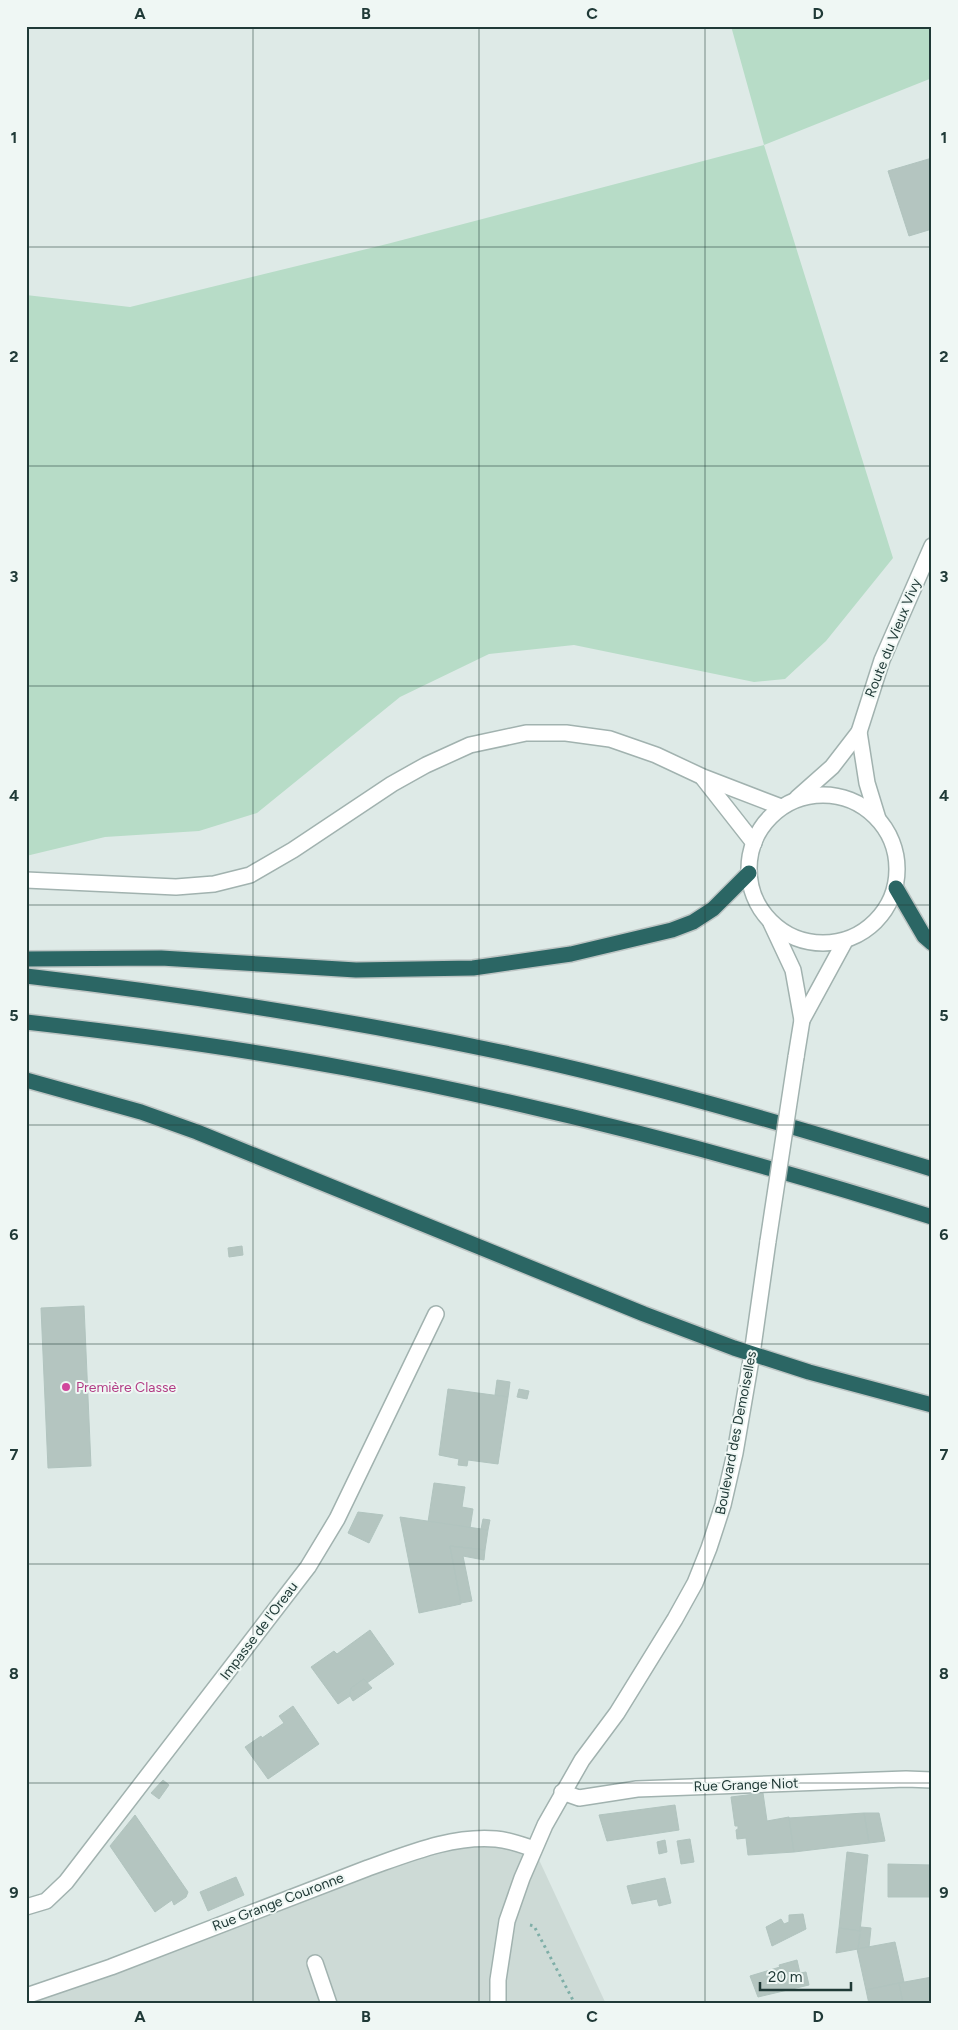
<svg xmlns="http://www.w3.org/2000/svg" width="958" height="2030" font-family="Figtree,sans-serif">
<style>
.built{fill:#cddad6}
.green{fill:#b7dcc7}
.building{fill:#b4c5c0;stroke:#b1c4bf}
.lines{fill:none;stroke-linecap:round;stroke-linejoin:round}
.minor-casing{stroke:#a1b2af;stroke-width:18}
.highway-casing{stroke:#bcc4c3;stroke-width:18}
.path{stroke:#7eaea7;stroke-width:3;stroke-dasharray:2.5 4;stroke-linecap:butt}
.minor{stroke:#fff;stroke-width:15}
.highway{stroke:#2b6664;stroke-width:15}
.minor-bridge-casing{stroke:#a1b2af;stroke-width:18;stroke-linecap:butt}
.minor-bridge{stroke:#fff;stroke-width:15}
.grid{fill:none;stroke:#203a37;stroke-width:1;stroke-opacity:0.55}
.hotel-dot{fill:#d1479c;stroke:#eff7f4;stroke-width:2}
.labels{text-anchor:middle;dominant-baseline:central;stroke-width:4;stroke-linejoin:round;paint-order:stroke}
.street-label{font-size:14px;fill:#203a37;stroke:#eff7f4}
.hotel-label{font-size:14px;fill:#b23c85;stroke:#eff7f4;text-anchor:start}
.neatline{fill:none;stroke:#203a37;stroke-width:2}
.grid-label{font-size:16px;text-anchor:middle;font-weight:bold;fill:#203a37}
</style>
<rect width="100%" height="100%" fill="#deeae7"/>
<!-- built -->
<polygon class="built" points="453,1841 534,1849 606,2004 26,2004 26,1996"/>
<!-- green -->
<polygon class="green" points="731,26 932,26 932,78 764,145 893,558 826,641 785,679 754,682 574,645 489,654 400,697 257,813 199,831 105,837 26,856 26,295 130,307 387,244 764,145"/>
<!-- building -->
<g class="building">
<polygon points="932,158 932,229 909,236 888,171"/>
<polygon points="242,1246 243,1255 229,1257 228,1248"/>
<polygon points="84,1306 91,1466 48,1468 41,1308"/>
<polygon points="497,1380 510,1382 508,1397 495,1395"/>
<polygon points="448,1389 508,1397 498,1464 468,1460 467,1466 458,1465 459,1459 439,1455"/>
<polygon points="519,1389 529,1391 527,1399 517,1397"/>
<polygon points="434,1483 465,1487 462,1507 473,1509 470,1528 428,1522"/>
<polygon points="358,1512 383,1515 369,1543 348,1533"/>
<polygon points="400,1517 488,1530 485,1550 450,1546 461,1604 419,1613"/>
<polygon points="483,1519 490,1520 488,1530 481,1529"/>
<polygon points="450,1546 485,1550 484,1560 463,1556 472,1601 461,1603"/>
<polygon points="370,1630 394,1664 367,1683 364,1679 351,1688 350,1696 338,1704 311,1667 334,1651 337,1654"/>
<polygon points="364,1679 372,1688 353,1701 350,1696 351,1688"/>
<polygon points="293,1706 319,1744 268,1779 245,1747 261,1736 262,1738 284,1723 279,1716"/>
<polygon points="163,1780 169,1785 159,1799 151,1793"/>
<polygon points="763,1793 767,1821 789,1817 794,1852 748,1855 746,1838 737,1839 736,1830 738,1829 738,1826 735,1826 731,1797"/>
<polygon points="675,1805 679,1830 607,1841 599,1815"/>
<polygon points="864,1813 879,1813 885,1841 869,1843"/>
<polygon points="864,1813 869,1843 794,1852 789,1818"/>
<polygon points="135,1815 188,1892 186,1897 174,1905 172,1900 155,1912 110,1846"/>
<polygon points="690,1839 694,1862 681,1864 677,1841"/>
<polygon points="665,1840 667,1852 659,1854 657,1842"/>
<polygon points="847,1852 868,1855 860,1931 839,1928"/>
<polygon points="888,1864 932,1865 932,1897 888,1897"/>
<polygon points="236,1877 244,1895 208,1911 200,1892"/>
<polygon points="665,1878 671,1903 659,1906 657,1899 632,1904 627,1886"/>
<polygon points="803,1914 806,1929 772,1946 766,1927 781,1919 784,1924 789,1922 789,1915"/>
<polygon points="861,1927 871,1928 869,1947 858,1949"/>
<polygon points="839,1928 860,1931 858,1949 836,1953"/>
<polygon points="895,1942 904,1982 866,1990 857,1949"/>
<polygon points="797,1960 800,1973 783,1976 779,1965"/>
<polygon points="780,1967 783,1976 806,1972 809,1985 758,1997 750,1976"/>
<polygon points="932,1977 932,2004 903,2004 899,1983"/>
<polygon points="899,1983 903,2004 869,2004 866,1990"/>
</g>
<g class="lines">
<defs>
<g id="minor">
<polyline points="859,732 867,783 878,819"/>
<polyline points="703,778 754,843"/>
<circle cx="823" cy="869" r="74"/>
<polyline points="797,798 832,767 859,732 882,660 932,546"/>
<polyline points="26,880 176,887 214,884 250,875 293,850 392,784 426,765 470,745 526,733 566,733 610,739 656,755 703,777 781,807"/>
<polyline points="771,923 793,970 802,1020"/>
<polyline points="796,1057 802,1020 845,941"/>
<polyline points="562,1792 579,1798 637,1789 906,1779 932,1780"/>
<polyline points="26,1907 46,1901 66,1882 308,1567 337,1519 436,1314"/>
<polyline points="315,1963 329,2004"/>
<path d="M 26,1996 L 111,1967 L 368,1868 C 408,1854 453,1835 496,1839 C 510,1840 522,1845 534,1849"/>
<polyline points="498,2004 498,1980 507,1921 522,1878 545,1825 582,1760 617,1713 675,1619 695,1583 709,1548 723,1505 735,1453 752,1354 768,1241"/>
</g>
<g id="highway">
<polyline points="896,888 924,936 932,943"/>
<polyline points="26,959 161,958 356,970 473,968 571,954 672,930 693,922 713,909 749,873"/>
<path d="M 26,976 C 181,994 334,1017 486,1049 C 637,1080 785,1124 932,1169"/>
<path d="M 26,1022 C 133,1034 239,1048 345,1068 C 543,1105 739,1156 932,1217"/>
<polyline points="26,1080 141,1112 197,1132 644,1314 734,1348 809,1372 932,1405"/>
</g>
</defs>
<!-- minor casing -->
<use href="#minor" class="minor-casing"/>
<!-- highway casing -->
<use href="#highway" class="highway-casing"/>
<!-- path -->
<polyline class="path" points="530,1925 534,1926 575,2004"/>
<!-- minor -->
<use href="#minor" class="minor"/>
<!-- highway -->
<use href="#highway" class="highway"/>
<defs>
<polyline id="minor-bridge" points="768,1241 796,1057"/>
</defs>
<!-- minor-bridge casing -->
<use href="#minor-bridge" class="minor-bridge-casing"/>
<!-- minor-bridge -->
<use href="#minor-bridge" class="minor-bridge"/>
</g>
<!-- grid -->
<path class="grid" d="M 253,26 L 253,2004M 479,26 L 479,2004M 705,26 L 705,2004M 26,247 L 932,247M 26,466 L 932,466M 26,686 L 932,686M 26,905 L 932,905M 26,1125 L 932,1125M 26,1344 L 932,1344M 26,1564 L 932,1564M 26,1783 L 932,1783"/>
<!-- markers -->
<circle class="hotel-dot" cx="66" cy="1387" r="5"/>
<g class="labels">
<!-- street labels -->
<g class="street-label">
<text transform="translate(893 638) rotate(-68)">Route du Vieux Vivy</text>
<text transform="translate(736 1433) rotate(-79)">Boulevard des Demoiselles</text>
<text transform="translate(259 1631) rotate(-53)">Impasse de l'Oreau</text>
<text transform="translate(746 1785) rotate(-2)">Rue Grange Niot</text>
<text transform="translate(278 1902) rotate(-21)">Rue Grange Couronne</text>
</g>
<!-- hotel labels -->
<g class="hotel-label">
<text x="76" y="1387">Première Classe</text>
</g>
</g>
<!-- border -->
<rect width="958" height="2030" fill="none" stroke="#eff7f4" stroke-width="55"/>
<!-- scale -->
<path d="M760 1982v8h91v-8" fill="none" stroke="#203a37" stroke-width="2.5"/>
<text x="768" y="1982" font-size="15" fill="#203a37" stroke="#eff7f4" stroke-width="4" paint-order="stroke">20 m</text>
<rect x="28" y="28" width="902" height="1974" class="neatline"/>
<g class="grid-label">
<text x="140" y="19">A</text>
<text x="366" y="19">B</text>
<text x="592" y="19">C</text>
<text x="818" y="19">D</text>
<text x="14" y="143">1</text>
<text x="944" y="143">1</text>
<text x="14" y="362">2</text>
<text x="944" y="362">2</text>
<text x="14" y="582">3</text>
<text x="944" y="582">3</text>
<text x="14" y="801">4</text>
<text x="944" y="801">4</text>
<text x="14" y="1021">5</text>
<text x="944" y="1021">5</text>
<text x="14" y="1240">6</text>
<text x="944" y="1240">6</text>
<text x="14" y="1460">7</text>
<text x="944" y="1460">7</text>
<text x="14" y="1679">8</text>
<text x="944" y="1679">8</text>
<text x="14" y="1898">9</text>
<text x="944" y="1898">9</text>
<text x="140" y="2022">A</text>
<text x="366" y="2022">B</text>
<text x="592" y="2022">C</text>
<text x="818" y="2022">D</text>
</g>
</svg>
